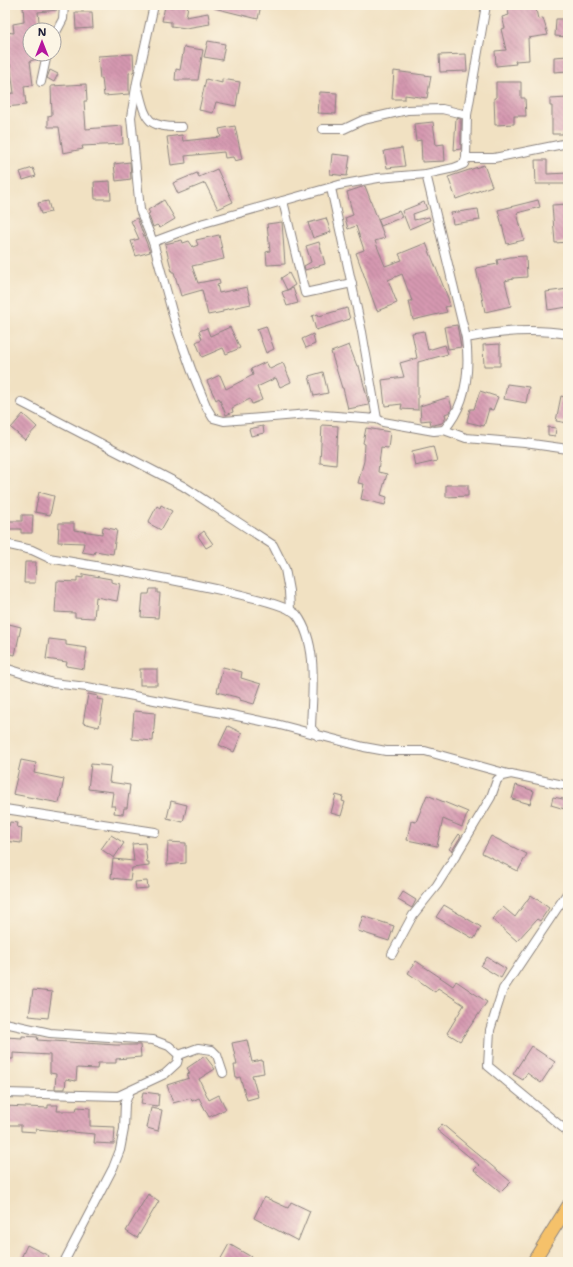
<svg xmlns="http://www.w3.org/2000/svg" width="573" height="1267" font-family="'Shantell Sans',sans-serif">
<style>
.building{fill:url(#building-back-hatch)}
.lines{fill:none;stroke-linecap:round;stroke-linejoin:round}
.minor-casing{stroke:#8a827e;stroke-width:10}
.primary-casing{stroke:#8a827e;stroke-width:14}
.minor{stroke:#fff;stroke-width:8}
.primary{stroke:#f5c16b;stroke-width:12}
</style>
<defs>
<pattern id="building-back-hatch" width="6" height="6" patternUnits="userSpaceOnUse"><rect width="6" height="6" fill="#d598b0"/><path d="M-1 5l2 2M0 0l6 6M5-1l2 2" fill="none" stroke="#ac7c90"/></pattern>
</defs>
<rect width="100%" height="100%" fill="#fcf5e5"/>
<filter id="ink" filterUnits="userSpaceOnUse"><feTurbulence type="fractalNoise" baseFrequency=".025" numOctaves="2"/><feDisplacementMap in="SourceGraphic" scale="8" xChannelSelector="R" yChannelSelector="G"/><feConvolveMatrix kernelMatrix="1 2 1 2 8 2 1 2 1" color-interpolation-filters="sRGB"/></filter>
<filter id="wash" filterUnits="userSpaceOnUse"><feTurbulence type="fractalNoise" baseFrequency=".012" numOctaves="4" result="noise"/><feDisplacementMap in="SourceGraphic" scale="16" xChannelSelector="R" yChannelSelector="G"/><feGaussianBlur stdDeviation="0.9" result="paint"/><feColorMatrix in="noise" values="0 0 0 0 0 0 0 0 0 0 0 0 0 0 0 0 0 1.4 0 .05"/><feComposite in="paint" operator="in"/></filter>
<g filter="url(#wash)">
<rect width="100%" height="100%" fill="#f1e1c2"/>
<g id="blocks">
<!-- building -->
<g class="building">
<polygon points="23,5 57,5 57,10 38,12 40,30 30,30 30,54 41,54 40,58 30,61 33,85 24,86 26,105 5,107 5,94 14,93 10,64 5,65 5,32 14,33 13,24 24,22"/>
<polygon points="178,5 188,6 186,17 208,13 210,24 186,28 171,26 171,22 162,21 165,6 173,7 173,6"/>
<polygon points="215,5 261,5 258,19 214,8"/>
<polygon points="511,5 535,5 538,19 543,18 548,35 528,38 529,60 515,61 516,64 496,66 495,51 506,50 501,29 505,28 502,17 509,15 507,6"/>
<polygon points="75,12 92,12 93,28 76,29"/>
<polygon points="556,19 568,19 568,37 555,36"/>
<polygon points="208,41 225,44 222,60 204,57"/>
<polygon points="184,47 203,50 198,80 175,80 176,69 180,70"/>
<polygon points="133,54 134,71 133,72 129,73 129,94 104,96 102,78 100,79 98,56"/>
<polygon points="466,54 467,71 440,72 439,55"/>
<polygon points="568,56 568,71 554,72 554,57"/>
<polygon points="50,70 58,74 54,82 47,78"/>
<polygon points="394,71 431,76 427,98 405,95 405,99 392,99"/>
<polygon points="206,79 222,83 222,79 240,82 236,106 216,102 213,113 199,110"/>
<polygon points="496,82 521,82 521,98 525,98 526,116 514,116 514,124 495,125 494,98 496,98"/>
<polygon points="86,84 87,101 84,101 86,129 122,126 123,144 82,146 83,149 63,153 59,127 48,127 48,116 52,115 51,86"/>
<polygon points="320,92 337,93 336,114 318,113"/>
<polygon points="568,98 568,131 563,131 563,134 552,134 552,106 550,106 550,99"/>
<polygon points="456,118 461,119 461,149 454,150"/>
<polygon points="433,122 436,145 444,144 445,161 422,162 421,140 416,141 414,124"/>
<polygon points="235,126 242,159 235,161 233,157 225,158 224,152 185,156 186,163 171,165 167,137 182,135 183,141 221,137 219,129"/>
<polygon points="402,148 405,166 387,168 384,151"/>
<polygon points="332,154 350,156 347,176 330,174"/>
<polygon points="535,160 547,160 547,174 568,173 568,184 536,184"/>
<polygon points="130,162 131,179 116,181 114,164"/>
<polygon points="484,165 492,186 456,199 448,177"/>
<polygon points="33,168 36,176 23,180 20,172"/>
<polygon points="217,169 233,202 218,209 205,183 178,194 173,183 197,173 199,177"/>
<polygon points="110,181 111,199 95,199 94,182"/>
<polygon points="365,186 385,238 375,241 385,266 402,260 399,254 426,243 448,298 450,306 445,307 447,312 413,320 409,301 412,301 402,274 388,280 397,303 377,311 356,253 364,250 356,226 348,229 345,218 353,215 347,192"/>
<polygon points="164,200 175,219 160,228 157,225 153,227 148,214 150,213 148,210"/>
<polygon points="538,200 540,207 517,213 524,240 507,244 498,210"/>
<polygon points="48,201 51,212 41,214 38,203"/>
<polygon points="424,202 427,209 413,214 414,220 429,217 430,220 409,229 402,211"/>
<polygon points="568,204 568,242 555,243 552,205"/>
<polygon points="478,209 480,220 453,224 451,213"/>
<polygon points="399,211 402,217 381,226 378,219"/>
<polygon points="137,218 150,252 136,256 131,241 139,239 131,221"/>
<polygon points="326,218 331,232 313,238 308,223"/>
<polygon points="282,222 285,264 267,265 266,252 270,251 267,224"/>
<polygon points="219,235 224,259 192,266 198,283 219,279 220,284 217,285 219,293 247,287 251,304 223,310 223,312 208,315 202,290 181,296 174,272 172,272 165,244 182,240 183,243 189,241 193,247 198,245 196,240"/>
<polygon points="319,242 325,264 305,270 304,266 311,262 306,246"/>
<polygon points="526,256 527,277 513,278 513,279 505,281 511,306 485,312 476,268 498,264 497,260 510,257"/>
<polygon points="289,273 295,285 287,290 281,278"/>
<polygon points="293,288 298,303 287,306 282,292"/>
<polygon points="568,289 568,307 548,310 546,292"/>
<polygon points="347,308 350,319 316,330 312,316 318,314 319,316"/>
<polygon points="457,325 461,347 448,349 444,327"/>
<polygon points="266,326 274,349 266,353 257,329"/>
<polygon points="230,327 240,348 226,354 223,348 202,357 196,342 202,339 199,331 207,328 210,336"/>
<polygon points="424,331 428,350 445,345 448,354 418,362 418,410 401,409 402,404 385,406 382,380 404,377 400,363 417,358 412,333"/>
<polygon points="313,334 315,344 306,348 302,339"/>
<polygon points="500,344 500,366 484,366 483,345"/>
<polygon points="349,345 357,366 359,366 369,405 348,409 343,388 342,388 331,352"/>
<polygon points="266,362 270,369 283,363 291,382 280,387 276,378 257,387 262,400 252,404 250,399 232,408 233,412 226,415 219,398 216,400 207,381 220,375 226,389 253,375 251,369"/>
<polygon points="323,372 328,393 314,396 309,376"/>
<polygon points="507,384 529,387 526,403 504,399"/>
<polygon points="480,391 498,397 493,410 489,409 484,426 467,422 470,409 474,409"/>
<polygon points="561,396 568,398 568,423 556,421"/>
<polygon points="449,397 452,408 450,412 445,414 446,418 442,423 434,425 431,425 430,420 421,421 420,406"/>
<polygon points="23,414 37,427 25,440 11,428"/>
<polygon points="322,425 338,426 336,465 320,463"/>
<polygon points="263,426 264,433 251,436 249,429"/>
<polygon points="548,427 556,428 555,436 548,435"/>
<polygon points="366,428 390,432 388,448 381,447 378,472 387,474 381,495 387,497 385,505 361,499 364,484 358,483 364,461 365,444 363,443"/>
<polygon points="433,446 437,461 415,466 412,451"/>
<polygon points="446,485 468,485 468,496 446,497"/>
<polygon points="39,492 54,496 50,515 35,512"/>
<polygon points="161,505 172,511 161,530 148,523 157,506 160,508"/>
<polygon points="22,515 33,515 32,533 21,533 21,529 7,529 8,521 22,521"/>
<polygon points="59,523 74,523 74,530 102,534 103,527 117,530 113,554 95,551 94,554 82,552 84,543 58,542"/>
<polygon points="204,531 213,544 206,548 198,536"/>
<polygon points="25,562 36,562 35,583 24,583"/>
<polygon points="83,574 111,579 111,582 120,584 117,601 96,597 94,618 75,617 75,613 55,612 57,581 77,582 77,577 83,578"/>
<polygon points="150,589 157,589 157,593 160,593 158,618 141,617 143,594 149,594"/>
<polygon points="5,623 21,627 15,655 5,653"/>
<polygon points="49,639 66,641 66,645 87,648 84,669 66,666 67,662 46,659"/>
<polygon points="223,667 242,672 241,678 261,684 254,704 240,700 240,698 217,692"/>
<rect x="140" y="669" width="17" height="16"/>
<polygon points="88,694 98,696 97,699 104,700 99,727 83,723"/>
<polygon points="134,711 155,713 153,741 132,739"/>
<polygon points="228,726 242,733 234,752 219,745"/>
<polygon points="21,760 36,763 34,773 64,779 59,803 13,794"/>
<polygon points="91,764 111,766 109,782 130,785 127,808 124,808 123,814 114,813 115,806 111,806 113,792 88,789"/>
<polygon points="516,785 534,791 530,804 512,799"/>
<polygon points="336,795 343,797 342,801 345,802 341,816 331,813"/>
<polygon points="427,795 468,812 462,827 443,819 437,846 407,840 411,821 416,822"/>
<polygon points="553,797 568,800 568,810 551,805"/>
<polygon points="171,801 187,805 183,822 167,818"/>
<polygon points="10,822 18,823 17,827 22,828 21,843 5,841 5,826 9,826"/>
<polygon points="459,834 461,836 452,851 449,849"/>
<polygon points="111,835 124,843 114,858 101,849"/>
<polygon points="491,836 527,854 518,871 482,853"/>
<polygon points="168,842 186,843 186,863 167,865"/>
<polygon points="145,843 147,862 149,862 149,866 132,868 130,880 111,878 113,859 134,861 132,844"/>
<polygon points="147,881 148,888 136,889 135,882"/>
<polygon points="403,892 416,900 412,908 398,900"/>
<polygon points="531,895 549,908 540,921 537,919 517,941 492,919 503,907 515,917"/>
<polygon points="444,905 481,927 474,939 436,917"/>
<polygon points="363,916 394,926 389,941 358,931"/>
<polygon points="487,957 506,969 501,978 481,966"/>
<polygon points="416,961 453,986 456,981 487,1002 460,1041 447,1033 464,1005 438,988 435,992 408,973"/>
<polygon points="33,990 52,992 48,1018 29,1016"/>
<polygon points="22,1036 38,1037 37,1040 116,1045 140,1045 141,1057 116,1059 116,1063 98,1063 97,1069 77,1068 76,1081 66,1079 65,1089 55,1089 56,1074 50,1073 50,1055 13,1053 13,1059 5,1059 5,1037 22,1038"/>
<polygon points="247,1040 252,1062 262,1060 264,1073 252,1075 258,1097 247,1100 240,1077 236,1078 234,1065 237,1065 232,1043"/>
<polygon points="531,1046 555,1062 541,1083 527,1073 523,1080 513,1074"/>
<polygon points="205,1056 215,1069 199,1079 209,1100 219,1095 226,1109 209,1117 199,1098 192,1101 191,1098 173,1103 167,1085 189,1078 187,1074 190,1073 187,1068"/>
<polygon points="143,1092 159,1094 158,1106 141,1104"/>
<polygon points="48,1105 58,1105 57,1111 76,1111 77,1107 90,1108 90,1126 115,1127 114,1144 94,1143 95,1134 36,1129 36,1132 21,1131 21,1125 5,1125 5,1106 48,1108"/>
<polygon points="151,1108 162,1110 158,1131 147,1128"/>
<polygon points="442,1124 511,1182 501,1192 474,1170 479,1165 437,1130"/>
<polygon points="148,1194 159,1201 137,1238 126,1231"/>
<polygon points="264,1197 288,1208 291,1202 310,1211 298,1241 254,1218"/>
<polygon points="229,1244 260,1262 219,1262"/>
<polygon points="27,1245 49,1256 46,1262 30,1262 21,1258"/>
</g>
</g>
</g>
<g filter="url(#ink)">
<use href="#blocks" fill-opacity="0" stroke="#8a827e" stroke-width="1"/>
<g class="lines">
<defs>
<g id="minor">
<polyline points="154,5 137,82 131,117 140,210 153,242 176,326 191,369 207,408 213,418 224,421 309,414 377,419 383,422 434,431 444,430 466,438 525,443 568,449"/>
<polyline points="54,36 63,19 64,5"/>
<polyline points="41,82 47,54"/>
<path d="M 137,85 C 146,118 144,128 182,127"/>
<polyline points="323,129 344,129 363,120 407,110 442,109 467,115"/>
<polyline points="466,158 494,158 568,143"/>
<path d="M 426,174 L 466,338 C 470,370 467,404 444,430"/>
<polyline points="331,188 362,332 377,419"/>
<polyline points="283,201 305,293 352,283"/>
<polyline points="153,242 204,223 339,185 378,178 426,174 454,168 464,164 466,158 467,115 486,5"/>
<path d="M 466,338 C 500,331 533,328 568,334"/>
<polyline points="21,402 183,486 273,545 285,569 289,591 290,610"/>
<path d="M 5,544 L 32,550 L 49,558 C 83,564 283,596 297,615 C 319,645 312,693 311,728 L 318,736"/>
<polyline points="5,668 53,683 87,687 222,713 276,724 364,747 386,751 425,751 508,774"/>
<polyline points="5,809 155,832"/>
<polyline points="568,892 503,989 490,1030 488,1066 568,1132"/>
<polyline points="392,954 413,915 437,885 458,852 491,797 497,780 502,776 511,774 568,786"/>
<polyline points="5,1023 50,1033 153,1040 169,1046 179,1055"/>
<polyline points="179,1055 198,1048 212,1050 217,1055 223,1073"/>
<polyline points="5,1093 118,1096 165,1074 177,1063 179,1055"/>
<polyline points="64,1262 113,1168 120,1150 124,1129 125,1103 129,1093"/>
</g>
<polyline id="primary" points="533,1262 568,1206"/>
</defs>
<!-- minor casing -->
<use href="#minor" class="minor-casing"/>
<!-- primary casing -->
<use href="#primary" class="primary-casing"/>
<!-- minor -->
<use href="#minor" class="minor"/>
<!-- primary -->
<use href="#primary" class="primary"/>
</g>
</g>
<!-- margin -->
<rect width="573" height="1267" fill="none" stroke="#fcf5e5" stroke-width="20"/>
<!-- north arrow -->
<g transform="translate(42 42)"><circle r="19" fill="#fcf5e5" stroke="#a5a1a1"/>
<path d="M0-3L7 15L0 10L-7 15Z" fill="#b5179e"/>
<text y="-6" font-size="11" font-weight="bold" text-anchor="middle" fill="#22223b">N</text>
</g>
</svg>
